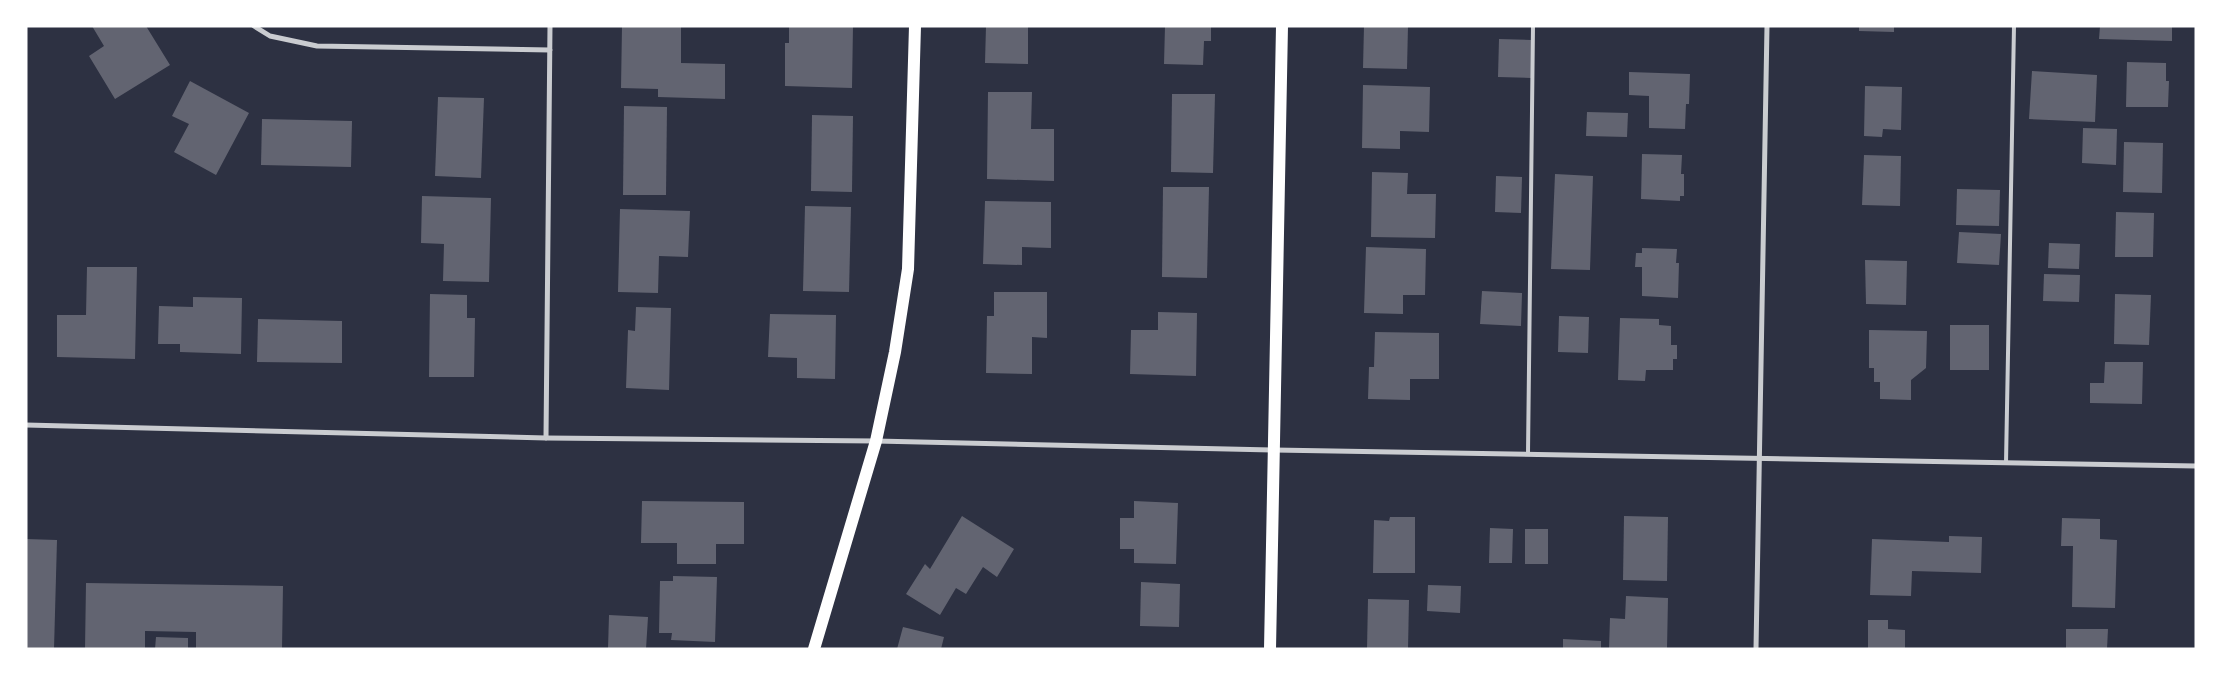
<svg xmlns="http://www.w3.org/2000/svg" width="2222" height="675" font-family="'Public Sans',sans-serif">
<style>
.building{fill:#626471}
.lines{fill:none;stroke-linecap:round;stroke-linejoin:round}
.service{stroke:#caccd0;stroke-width:4}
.minor{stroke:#caccd0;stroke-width:5}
.primary{stroke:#fff;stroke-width:12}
</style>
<rect width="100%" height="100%" fill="#2d3142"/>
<!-- building -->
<g class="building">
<polygon points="92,26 146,26 170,65 115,99 89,56 104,46"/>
<polygon points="622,26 681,26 681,63 725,64 725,99 658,97 658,89 621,88"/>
<polygon points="789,26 853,26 852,88 785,86 785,43 789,43"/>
<polygon points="986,26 1028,26 1028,64 985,63"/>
<polygon points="1165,26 1211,26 1211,41 1204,41 1203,65 1164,64"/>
<polygon points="1364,26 1408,26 1407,69 1363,68"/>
<polygon points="1859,26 1894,26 1894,32 1859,31"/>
<polygon points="2100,26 2172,26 2172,41 2099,39"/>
<polygon points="1499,39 1531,40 1531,78 1498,77"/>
<polygon points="2127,62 2166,63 2166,81 2169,81 2168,107 2126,107"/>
<polygon points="2032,71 2097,75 2095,122 2029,119"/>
<polygon points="1629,72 1690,74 1689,104 1686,104 1685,129 1649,128 1649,96 1629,95"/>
<polygon points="190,81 249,113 216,175 174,152 189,124 172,116"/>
<polygon points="1363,85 1430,87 1429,132 1400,131 1400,149 1362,148"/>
<polygon points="1865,86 1902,87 1901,130 1883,129 1882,137 1864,136"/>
<polygon points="988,92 1032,92 1031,129 1054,129 1054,181 987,179"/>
<polygon points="1172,94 1215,94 1213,173 1171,172"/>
<polygon points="438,97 484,98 481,178 435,176"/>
<polygon points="624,106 667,107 666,195 623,195"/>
<polygon points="1587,112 1628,113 1627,137 1586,136"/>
<polygon points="812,115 853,116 852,192 811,191"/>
<polygon points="262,119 352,121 351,167 261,165"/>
<polygon points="2083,128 2117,129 2116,165 2082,163"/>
<polygon points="2124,142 2163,143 2162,193 2123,192"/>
<polygon points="1642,154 1682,155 1681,174 1684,174 1684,196 1680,196 1680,201 1641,199"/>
<polygon points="1864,155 1901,156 1900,206 1862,205"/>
<polygon points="1372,172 1408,173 1407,194 1436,194 1435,238 1371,237"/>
<polygon points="1555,174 1593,176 1590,270 1551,269"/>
<polygon points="1496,176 1522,177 1521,213 1495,212"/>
<polygon points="1163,187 1209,187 1207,278 1162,277"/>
<polygon points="1957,189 2000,190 1999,226 1956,225"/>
<polygon points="422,196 491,198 489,282 443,281 444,244 421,243"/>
<polygon points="985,201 1051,202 1051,248 1022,247 1022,265 983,264"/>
<polygon points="805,206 851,207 849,292 803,291"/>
<polygon points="620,209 690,211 688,257 659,256 658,293 618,292"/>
<polygon points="2116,212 2154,213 2153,257 2115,257"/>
<polygon points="1959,232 2001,234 1999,265 1957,263"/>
<polygon points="2049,243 2080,244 2079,269 2048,268"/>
<polygon points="1366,247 1426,249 1425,295 1403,295 1403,314 1364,313"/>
<polygon points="1642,248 1677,249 1676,263 1679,263 1678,298 1642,296 1642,267 1635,267 1636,253 1642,253"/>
<polygon points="1865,260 1907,261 1906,305 1866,304"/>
<polygon points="87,267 137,267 135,359 57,357 57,315 86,315"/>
<polygon points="2044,274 2080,275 2079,302 2043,301"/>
<polygon points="1482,291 1522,293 1521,326 1480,324"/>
<polygon points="994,292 1047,292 1047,338 1032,337 1032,374 986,373 987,316 994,316"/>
<polygon points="430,294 467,295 467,318 475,318 474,377 429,377"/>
<polygon points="2115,294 2151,295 2149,345 2114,344"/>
<polygon points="193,297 242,298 241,354 180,352 180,344 158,344 159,306 193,307"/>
<polygon points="636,307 671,308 669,390 626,388 628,330 635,331"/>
<polygon points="1158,312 1197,313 1196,376 1130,374 1131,330 1158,330"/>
<polygon points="770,314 836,315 835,379 797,378 797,358 768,357"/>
<polygon points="1559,316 1589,317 1588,353 1558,352"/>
<polygon points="1620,318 1659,319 1659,325 1671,326 1671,345 1677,345 1677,359 1673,359 1673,370 1646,370 1645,381 1618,380"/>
<polygon points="258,319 342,321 342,363 257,362"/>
<rect x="1950" y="325" width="39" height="45"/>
<polygon points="1869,330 1927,331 1926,368 1911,380 1911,400 1880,399 1880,382 1874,382 1874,368 1869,368"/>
<polygon points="1375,332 1439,333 1439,379 1410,379 1410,400 1368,399 1369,367 1374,367"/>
<polygon points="2105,362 2143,362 2142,404 2090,403 2090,383 2104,383"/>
<polygon points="642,501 744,502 744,544 716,544 716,564 677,564 677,543 641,543"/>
<polygon points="1134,501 1178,503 1176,564 1134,563 1134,549 1120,549 1120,518 1134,518"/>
<polygon points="962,516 1014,549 997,577 983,567 966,594 956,588 940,615 906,594 925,564 930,569"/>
<polygon points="1624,516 1668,517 1667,581 1623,580"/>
<polygon points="1390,517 1415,517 1415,573 1373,573 1374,520 1389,521"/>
<polygon points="2062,518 2100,519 2100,539 2117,540 2115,608 2072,607 2073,546 2061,546"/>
<polygon points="1490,528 1513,529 1512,563 1489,563"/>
<rect x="1525" y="529" width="23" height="35"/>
<polygon points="1949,536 1982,537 1981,573 1912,571 1911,596 1870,595 1872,539 1949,542"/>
<polygon points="26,539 57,540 54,649 26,649"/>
<polygon points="673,576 717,577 715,642 671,640 672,633 659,633 660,581 673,581"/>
<polygon points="1141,582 1180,584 1179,627 1140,626"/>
<polygon points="86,583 283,586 282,649 196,649 196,632 145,631 145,649 85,649"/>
<polygon points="1428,585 1461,586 1460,613 1427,611"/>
<polygon points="1626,596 1668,598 1667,649 1609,649 1610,618 1625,619"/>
<polygon points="1368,599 1409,600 1408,649 1367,649"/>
<polygon points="609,615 648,617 646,649 608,649"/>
<polygon points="1868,620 1888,620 1888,629 1905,630 1905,649 1868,649"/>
<polygon points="903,627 944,637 941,649 897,649"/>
<polygon points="2066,629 2108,629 2107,649 2066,649"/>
<polygon points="156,637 188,638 188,649 155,649"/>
<polygon points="1563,639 1601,641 1601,649 1563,649"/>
</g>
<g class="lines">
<!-- service -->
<g class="service">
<polyline points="1528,453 1533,26"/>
<polyline points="2006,463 2014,26"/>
</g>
<!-- minor -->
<g class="minor">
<polyline points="254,26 270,36 317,46 550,50"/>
<polyline points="26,425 546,438 876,441 1274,450 2196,466"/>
<polyline points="546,438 550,26"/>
<polyline points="1756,649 1767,26"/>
</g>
<!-- primary -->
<g class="primary">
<polyline points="814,649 876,441 895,352 908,269 915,26"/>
<polyline points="1270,649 1282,26"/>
</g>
</g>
<!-- border -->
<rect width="2222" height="675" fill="none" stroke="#ffffff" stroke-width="55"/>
</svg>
